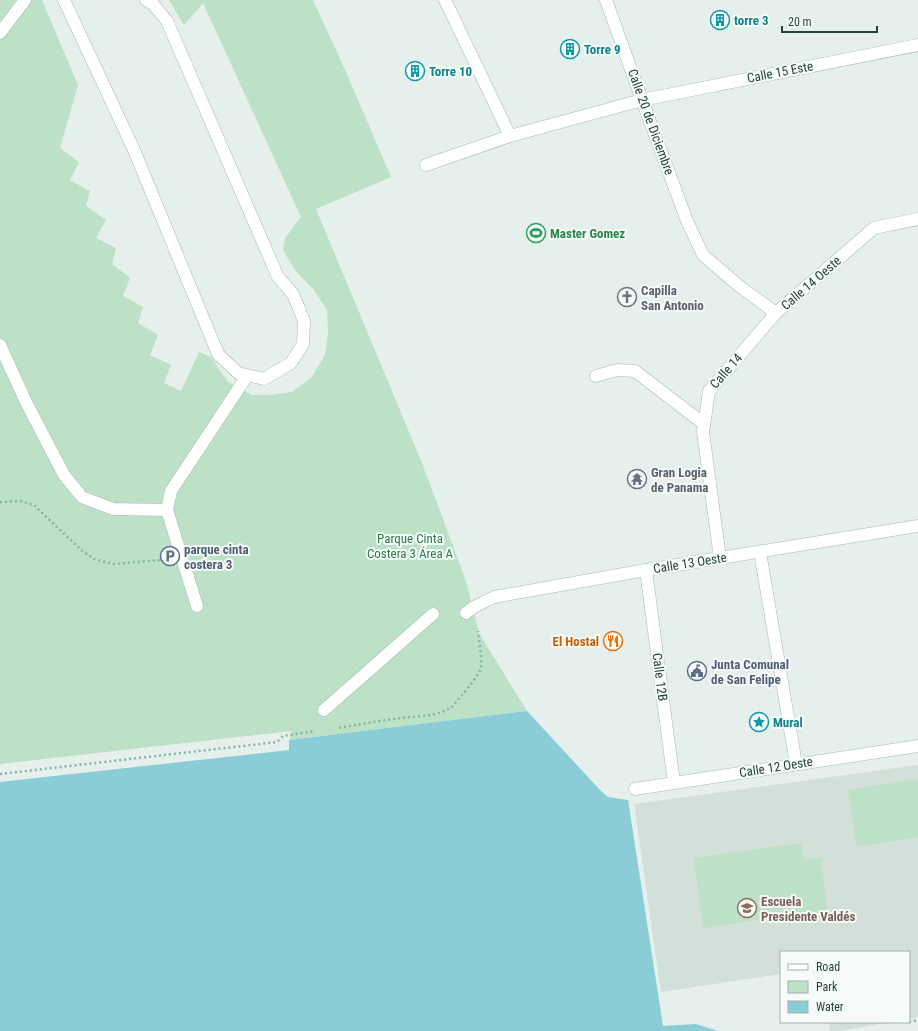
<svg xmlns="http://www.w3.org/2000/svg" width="918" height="1031" font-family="'Roboto Condensed',sans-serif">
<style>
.built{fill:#d3dfd9}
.green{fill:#bde1c6}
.water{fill:#8acdd7}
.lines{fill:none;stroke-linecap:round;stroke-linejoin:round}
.lane-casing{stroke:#a7b8b2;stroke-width:13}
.street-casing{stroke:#a7b8b2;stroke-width:13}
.path{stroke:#83b5a4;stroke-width:2.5;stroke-dasharray:2 3;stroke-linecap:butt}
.lane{stroke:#fff;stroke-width:12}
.street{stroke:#fff;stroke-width:12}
.labels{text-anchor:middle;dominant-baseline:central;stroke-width:4;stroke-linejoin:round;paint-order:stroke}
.culture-label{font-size:13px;font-weight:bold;fill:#0d838f;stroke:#f6fbf9;text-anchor:start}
.street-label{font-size:13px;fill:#22433a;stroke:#f6fbf9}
.leisure-label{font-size:13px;font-weight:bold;fill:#27864d;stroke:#f6fbf9;text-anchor:start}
.worship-label{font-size:13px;font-weight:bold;fill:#5b616d;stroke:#f6fbf9;text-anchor:start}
.park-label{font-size:13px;fill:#297d48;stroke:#f6fbf9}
.service-label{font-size:13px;font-weight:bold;fill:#4e5e75;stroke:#f6fbf9;text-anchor:start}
.food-label{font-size:13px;font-weight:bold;fill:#c56008;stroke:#f6fbf9;text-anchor:end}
.education-label{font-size:13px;font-weight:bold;fill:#785e54;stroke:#f6fbf9;text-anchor:start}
</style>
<rect width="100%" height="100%" fill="#e5efeb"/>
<!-- built -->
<g class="built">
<polygon points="918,765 918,1017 909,1019 909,952 781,952 781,974 661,992 634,804"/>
<polygon points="829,1022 891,1022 839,1031 830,1031"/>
</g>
<!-- green -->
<g class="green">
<polygon points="0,0 42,0 78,85 60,148 79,162 70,180 90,191 86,206 106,220 96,238 116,248 112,264 130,278 123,296 143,307 138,323 158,335 150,355 171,365 164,383 181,391 199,352 211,357 228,382 252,395 271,395 292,392 312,377 325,355 328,333 327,310 314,290 295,270 283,250 285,238 301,217 203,3 184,25 169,0 313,0 346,72 391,177 316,209 422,463 466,581 479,633 527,711 289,740 292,731 0,764"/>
<polygon points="918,779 918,837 857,847 848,790"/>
<polygon points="801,843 804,860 821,858 827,910 703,928 694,858"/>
</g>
<!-- water -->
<polygon class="water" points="527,711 600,790 608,797 628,800 663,1026 696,1024 718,1031 0,1031 0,782 289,750 289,740"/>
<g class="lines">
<defs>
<g id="lane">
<polyline points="64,0 134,150 218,354 238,373 264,379 291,363 303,344 304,321 293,294 278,277 167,21 153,4 146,0"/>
<polyline points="445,0 510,136 642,100"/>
<polyline points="0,33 25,0"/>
<polyline points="426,165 510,136"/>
<polyline points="0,345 26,402 64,475 82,497 113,509 167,510"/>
<polyline points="197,606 167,510 171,491 247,376"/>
<polyline points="324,710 433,614"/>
</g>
<g id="street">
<polyline points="606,0 642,100 687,221 703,255 739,286 776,313"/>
<polyline points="642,100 918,45"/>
<polyline points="596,376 617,370 635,371 704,424"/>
<polyline points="760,552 796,764"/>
<polyline points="720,558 703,432 709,391 776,313 874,228 918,219"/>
<polyline points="646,570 674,783"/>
<polyline points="466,613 474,607 494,597 646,570 918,526"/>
<polyline points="635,789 918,746"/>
</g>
</defs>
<!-- lane casing -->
<use href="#lane" class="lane-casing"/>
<!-- street casing -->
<use href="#street" class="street-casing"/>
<!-- path -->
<g class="path">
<polyline points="0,502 20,501 34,505 81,550 94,559 113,564 160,560"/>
<path d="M 339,728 C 360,724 380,721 401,718 C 418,716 436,717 452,707 C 459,698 480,676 481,666 C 482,655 479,642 478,631"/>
<polyline points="0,774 277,742 283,736 315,731"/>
<polyline points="909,1022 918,1020"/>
</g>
<!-- lane -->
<use href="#lane" class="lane"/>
<!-- street -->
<use href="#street" class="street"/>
</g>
<!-- icons -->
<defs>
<symbol id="building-ring" viewBox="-11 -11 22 22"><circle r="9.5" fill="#f6fbf9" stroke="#0f9aa8" stroke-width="1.5"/><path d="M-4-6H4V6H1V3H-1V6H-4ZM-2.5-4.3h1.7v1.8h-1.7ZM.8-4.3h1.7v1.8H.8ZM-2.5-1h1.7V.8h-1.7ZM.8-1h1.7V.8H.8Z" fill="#0f9aa8"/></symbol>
<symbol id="stadium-ring" viewBox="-11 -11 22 22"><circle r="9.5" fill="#f6fbf9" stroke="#2e9e5b" stroke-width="1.5"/><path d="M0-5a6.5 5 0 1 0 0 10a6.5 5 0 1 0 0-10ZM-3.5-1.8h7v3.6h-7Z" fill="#2e9e5b"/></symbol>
<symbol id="church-ring" viewBox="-11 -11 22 22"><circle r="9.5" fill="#f6fbf9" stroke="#6b7280" stroke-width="1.5"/><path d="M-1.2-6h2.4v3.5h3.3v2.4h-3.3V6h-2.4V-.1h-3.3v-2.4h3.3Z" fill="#6b7280"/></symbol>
<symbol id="temple-ring" viewBox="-11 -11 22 22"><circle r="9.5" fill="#f6fbf9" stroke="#6b7280" stroke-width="1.5"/><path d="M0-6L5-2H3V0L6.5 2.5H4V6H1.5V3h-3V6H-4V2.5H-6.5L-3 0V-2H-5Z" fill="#6b7280"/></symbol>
<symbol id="parking-ring" viewBox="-11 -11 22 22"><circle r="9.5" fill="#f6fbf9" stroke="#5c6f8a" stroke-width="1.5"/><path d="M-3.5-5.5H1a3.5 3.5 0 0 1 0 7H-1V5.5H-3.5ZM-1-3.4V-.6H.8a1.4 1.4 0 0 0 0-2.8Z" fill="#5c6f8a"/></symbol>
<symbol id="restaurant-ring" viewBox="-11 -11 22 22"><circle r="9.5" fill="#f6fbf9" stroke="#e8710a" stroke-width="1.5"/><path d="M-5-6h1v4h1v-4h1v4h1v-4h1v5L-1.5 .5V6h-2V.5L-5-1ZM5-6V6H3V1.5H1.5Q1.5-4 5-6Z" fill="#e8710a"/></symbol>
<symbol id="civic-ring" viewBox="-11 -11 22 22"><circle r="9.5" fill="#f6fbf9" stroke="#5c6f8a" stroke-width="1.5"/><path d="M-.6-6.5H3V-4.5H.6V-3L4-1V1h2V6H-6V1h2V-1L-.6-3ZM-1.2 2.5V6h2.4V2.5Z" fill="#5c6f8a"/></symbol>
<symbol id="sight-ring" viewBox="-11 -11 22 22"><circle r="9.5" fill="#f6fbf9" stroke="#0f9aa8" stroke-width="1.5"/><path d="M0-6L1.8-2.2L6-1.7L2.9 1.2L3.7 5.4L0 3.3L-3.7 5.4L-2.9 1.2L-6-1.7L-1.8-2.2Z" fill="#0f9aa8"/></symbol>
<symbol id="school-ring" viewBox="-11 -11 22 22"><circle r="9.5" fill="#f6fbf9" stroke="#8d6e63" stroke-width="1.5"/><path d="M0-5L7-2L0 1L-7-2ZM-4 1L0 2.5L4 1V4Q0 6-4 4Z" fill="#8d6e63"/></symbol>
</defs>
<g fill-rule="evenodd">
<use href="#building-ring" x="709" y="9" width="22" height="22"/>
<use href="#building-ring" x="559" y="38" width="22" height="22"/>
<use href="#building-ring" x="404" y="60" width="22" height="22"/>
<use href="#stadium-ring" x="525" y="222" width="22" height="22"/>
<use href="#church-ring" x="616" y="286" width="22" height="22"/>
<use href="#temple-ring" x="626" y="468" width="22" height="22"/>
<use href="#parking-ring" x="159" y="545" width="22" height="22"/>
<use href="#restaurant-ring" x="602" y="630" width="22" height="22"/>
<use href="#civic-ring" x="686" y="660" width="22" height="22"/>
<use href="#sight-ring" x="748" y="711" width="22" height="22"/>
<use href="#school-ring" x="736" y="897" width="22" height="22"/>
</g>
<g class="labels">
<!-- culture labels -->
<g class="culture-label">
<text x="734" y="20">torre 3</text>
<text x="584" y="49">Torre 9</text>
<text x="429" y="71">Torre 10</text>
<text x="773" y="722">Mural</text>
</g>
<!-- street labels -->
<g class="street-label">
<text transform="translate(780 72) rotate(-11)">Calle 15 Este</text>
<text transform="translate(651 122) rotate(70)">Calle 20 de Diciembre</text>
<text transform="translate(811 283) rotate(-41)">Calle 14 Oeste</text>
<text transform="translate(726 371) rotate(-49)">Calle 14</text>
<text transform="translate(690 563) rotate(-9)">Calle 13 Oeste</text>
<text transform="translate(660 677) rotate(83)">Calle 12B</text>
<text transform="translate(776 767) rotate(-9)">Calle 12 Oeste</text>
</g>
<!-- leisure labels -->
<g class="leisure-label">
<text x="550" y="233">Master Gomez</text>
</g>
<!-- worship labels -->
<g class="worship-label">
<text x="641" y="290">Capilla<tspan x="641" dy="15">San Antonio</tspan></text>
<text x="651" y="472">Gran Logia<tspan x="651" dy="15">de Panama</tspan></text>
</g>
<!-- park labels -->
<g class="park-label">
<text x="410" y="538">Parque Cinta<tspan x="410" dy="15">Costera 3 Área A</tspan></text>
</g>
<!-- service labels -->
<g class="service-label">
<text x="184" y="549">parque cinta<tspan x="184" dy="15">costera 3</tspan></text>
<text x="711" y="664">Junta Comunal<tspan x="711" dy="15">de San Felipe</tspan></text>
</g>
<!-- food labels -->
<g class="food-label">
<text x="599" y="641">El Hostal</text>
</g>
<!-- education labels -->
<g class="education-label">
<text x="761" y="901">Escuela<tspan x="761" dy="15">Presidente Valdés</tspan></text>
</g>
</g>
<!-- legend -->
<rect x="780" y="951" width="130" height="72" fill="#f6fbf9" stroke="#a1b1ad"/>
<rect x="788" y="964" width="20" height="6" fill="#ffffff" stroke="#a1b1ad"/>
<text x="816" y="971" font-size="12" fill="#22433a">Road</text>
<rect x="788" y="981" width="20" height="12" fill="#bde1c6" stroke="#a1b1ad"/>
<text x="816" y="991" font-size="12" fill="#22433a">Park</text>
<rect x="788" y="1001" width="20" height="12" fill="#8acdd7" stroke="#a1b1ad"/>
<text x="816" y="1011" font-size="12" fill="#22433a">Water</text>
<!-- scale -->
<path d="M782 26v6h95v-6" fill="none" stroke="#22433a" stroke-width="2"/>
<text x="788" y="26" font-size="12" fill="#22433a" stroke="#f6fbf9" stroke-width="3" paint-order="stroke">20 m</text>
</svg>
